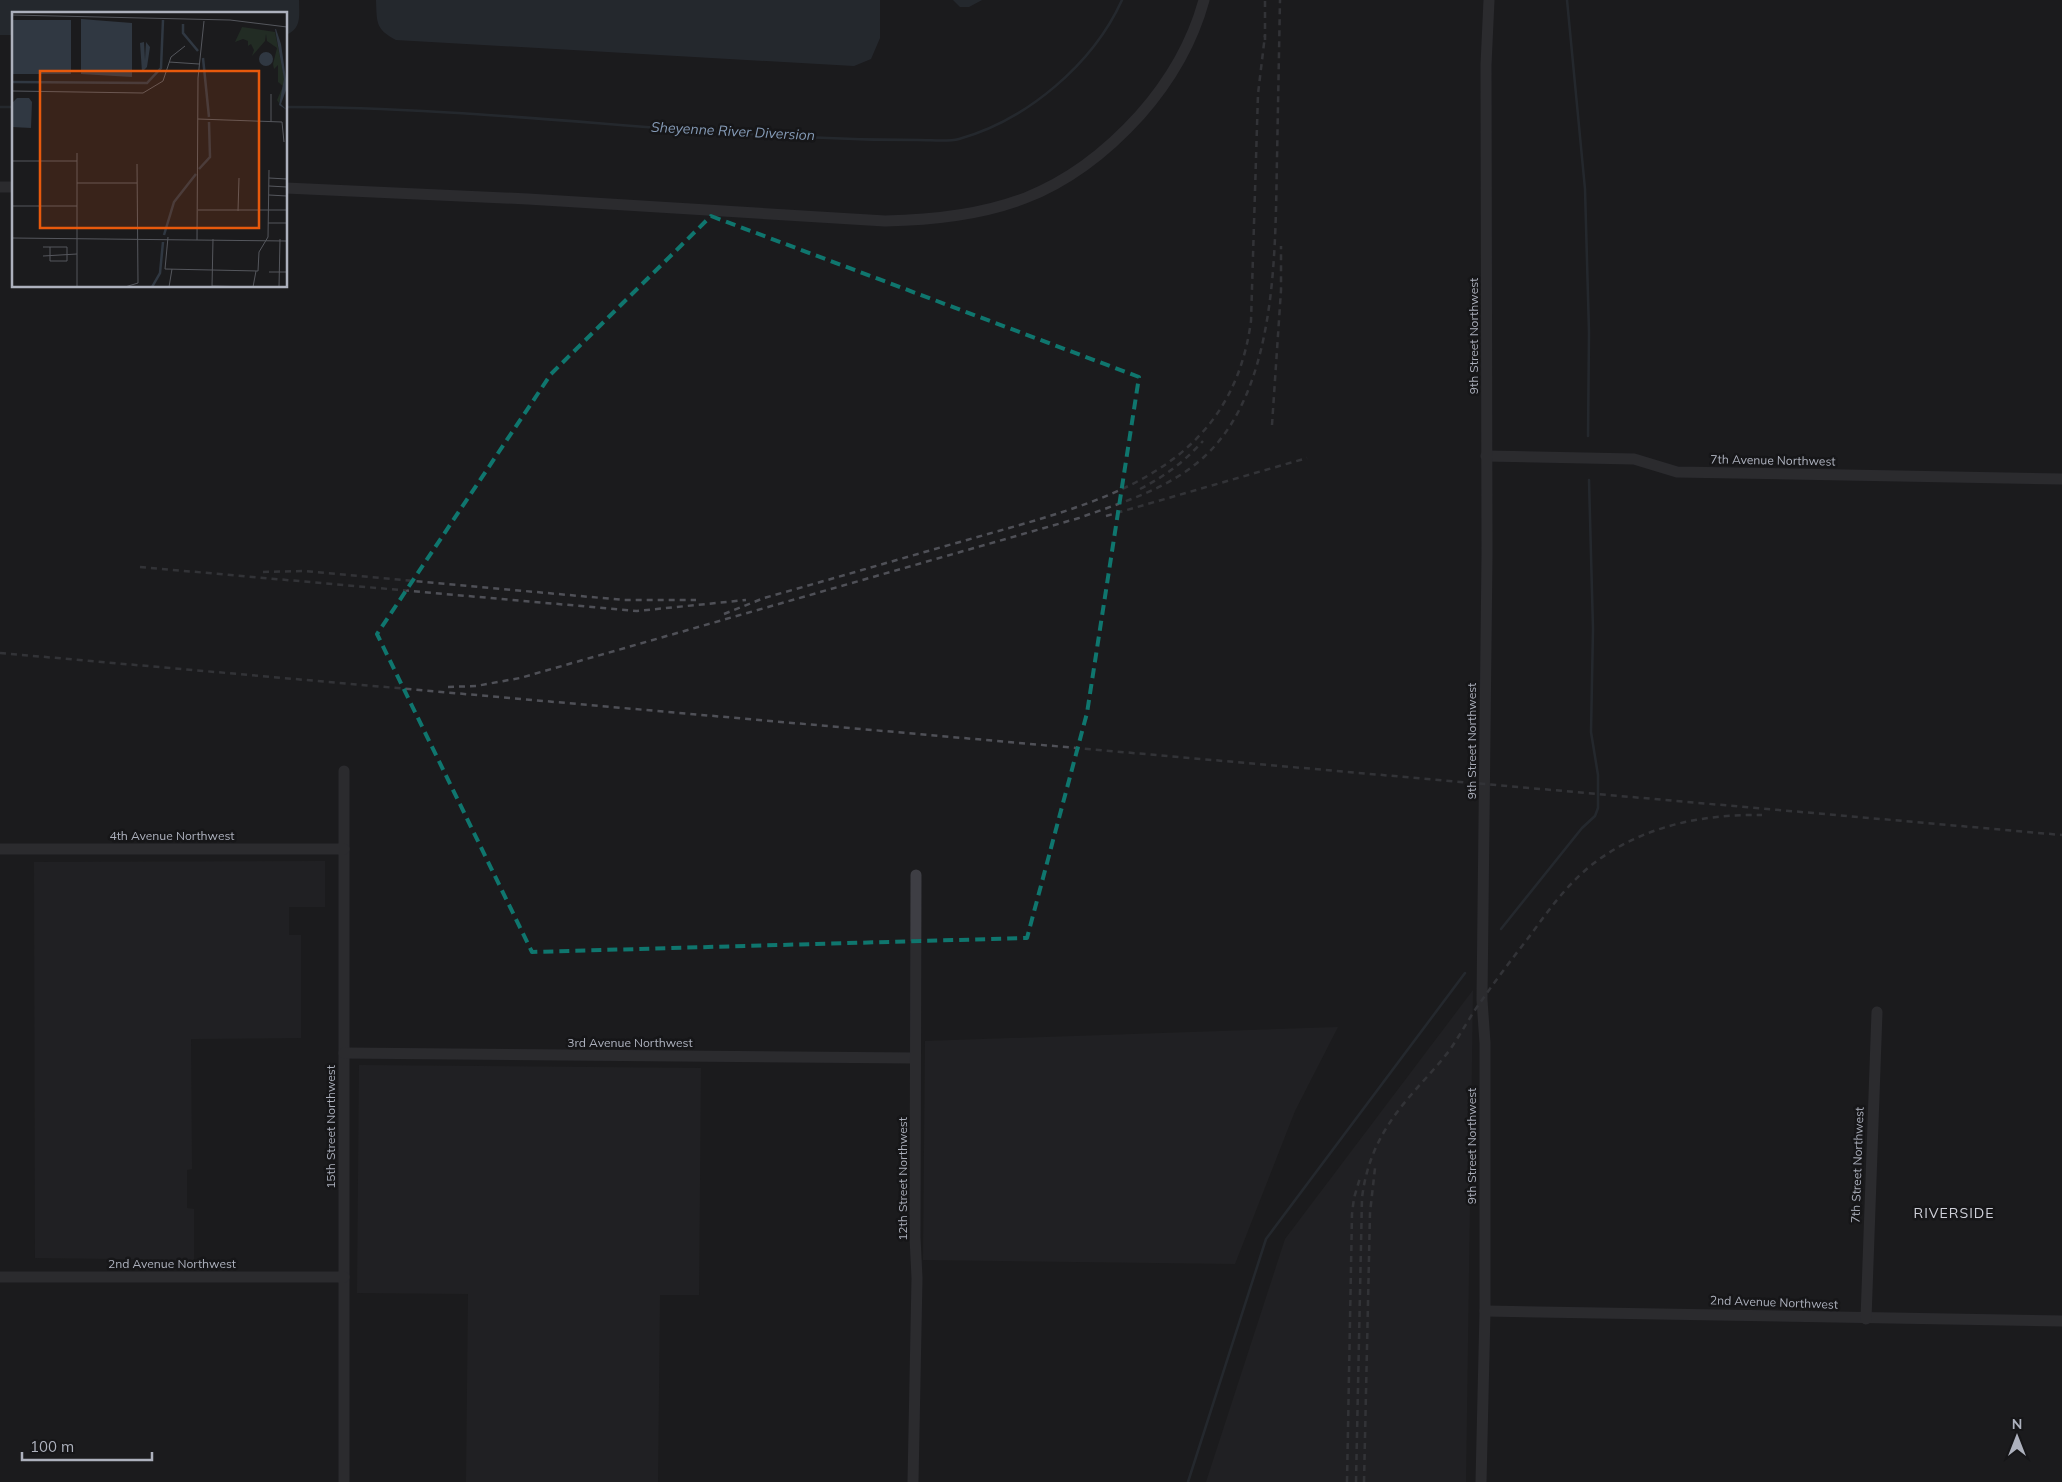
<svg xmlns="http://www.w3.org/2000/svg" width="2062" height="1482" font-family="Mulish,sans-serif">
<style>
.built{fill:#27272a}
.water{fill:#303842}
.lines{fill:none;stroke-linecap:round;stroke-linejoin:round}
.stream{stroke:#303842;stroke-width:2.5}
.minor{stroke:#3e3e44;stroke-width:11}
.rail{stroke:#4f5057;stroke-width:2.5;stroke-dasharray:6 5;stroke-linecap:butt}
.marked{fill:none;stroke:#0f766e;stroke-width:4;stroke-dasharray:10 6;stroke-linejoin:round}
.labels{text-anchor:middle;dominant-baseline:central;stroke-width:5;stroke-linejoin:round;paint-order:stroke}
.street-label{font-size:12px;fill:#adb1bd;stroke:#161618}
.water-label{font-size:14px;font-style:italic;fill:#859bb7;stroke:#161618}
.neighbourhood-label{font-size:14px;letter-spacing:1px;fill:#cfd0d9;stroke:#161618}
.inset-river{fill:none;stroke:#303842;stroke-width:2.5}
.inset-road{fill:none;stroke:#55575d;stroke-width:1}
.view{fill:#e8590c;fill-opacity:0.15;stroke:#e8590c;stroke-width:2.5}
.inset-edge{fill:none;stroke:#adb1bd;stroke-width:2.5}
</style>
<rect width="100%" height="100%" fill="#1b1b1d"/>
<!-- built -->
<g class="built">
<polygon points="325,861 325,907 289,907 289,935 301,935 301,1038 191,1039 192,1169 187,1170 187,1208 194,1209 194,1260 35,1258 34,862"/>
<polygon points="1473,990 1466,1482 1206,1482 1285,1239"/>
<polygon points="1338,1027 1295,1111 1235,1264 923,1260 925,1041"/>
<polygon points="359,1065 701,1068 699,1295 660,1295 658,1482 466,1482 468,1294 357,1293"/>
</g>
<!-- water -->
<g class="water">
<path d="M 0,0 L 299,0 C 299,16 302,28 286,35 L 286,14 L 14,14 L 14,35 L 0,35 Z"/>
<path d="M 376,0 L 880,0 L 880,38 L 871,59 L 854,66 L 396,40 C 375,29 377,22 376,0 Z"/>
<polygon points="953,0 982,0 969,7 960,7"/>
</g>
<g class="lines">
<!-- stream -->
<g class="stream">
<polyline points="1567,0 1585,189 1589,332 1588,436"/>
<polyline points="0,107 14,107"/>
<path d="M 286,107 C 459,107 630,129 802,137 C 841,139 880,140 919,140 C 932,140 948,142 959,139 C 1027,120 1093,64 1122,0"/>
<polyline points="1501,929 1582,828 1595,816 1598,808 1598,775 1591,732 1593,629 1589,480"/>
<polyline points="1188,1482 1266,1239 1465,973"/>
</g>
<!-- minor -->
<g class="minor">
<polyline points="0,187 14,187"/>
<path d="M 286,188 L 528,199 L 885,221 C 993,219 1066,197 1140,115 C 1170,81 1192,44 1204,0"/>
<polyline points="1486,456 1634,459 1677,472 2062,479"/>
<polyline points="344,771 344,1482"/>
<polyline points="0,849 344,849"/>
<polyline points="344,1053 915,1058"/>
<polyline points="0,1277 344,1277"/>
<polyline points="1485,1311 2062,1321"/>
<polyline points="1866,1319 1877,1012"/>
<polyline points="913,1482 917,1278 915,1237 916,875"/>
<polyline points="1481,1482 1485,1311 1485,1043 1482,1000 1487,555 1486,65 1489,0"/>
</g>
<!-- rail -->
<g class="rail">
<polyline points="1265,40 1265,0"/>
<polyline points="1272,425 1281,290 1281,246"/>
<path d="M 1140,489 C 1165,476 1184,462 1203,441"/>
<polyline points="1106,516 1307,458"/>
<polyline points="140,567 637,611 746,600"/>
<polyline points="263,572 304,571 624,600 696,600"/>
<path d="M 724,614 L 764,598 C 832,579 899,559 967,540 C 1094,503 1230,477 1251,321 L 1258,94 L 1265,35"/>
<polyline points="0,653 2062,835"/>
<path d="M 448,687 L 476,686 L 520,678 L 1079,518 C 1123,502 1169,489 1204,457 C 1278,389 1275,251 1277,159 C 1278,106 1279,53 1280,0"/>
<polyline points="1347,1482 1352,1214 1354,1198 1360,1178"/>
<path d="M 1356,1482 L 1362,1198 C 1365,1173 1373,1149 1387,1127 C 1404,1099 1429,1077 1449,1051 C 1461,1034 1470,1016 1482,1000 C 1498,977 1515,955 1532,933 C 1553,904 1575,874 1607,854 C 1653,824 1708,814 1762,815"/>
<polyline points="1364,1482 1370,1213 1375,1168"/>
</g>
</g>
<!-- marked area -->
<path d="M0 0H2062V1482H0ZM 711,216 L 1139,377 L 1087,713 L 1027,938 L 532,952 L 377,634 L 551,374 Z" fill="#1b1b1d" fill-opacity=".55" fill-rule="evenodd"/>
<path class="marked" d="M 711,216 L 1139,377 L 1087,713 L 1027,938 L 532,952 L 377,634 L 551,374 Z"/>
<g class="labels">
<!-- street labels -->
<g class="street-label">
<text transform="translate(1473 336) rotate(-90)">9th Street Northwest</text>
<text transform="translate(1773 460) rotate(1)">7th Avenue Northwest</text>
<text transform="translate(1471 741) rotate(-90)">9th Street Northwest</text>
<text x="172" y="835">4th Avenue Northwest</text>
<text x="630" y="1042">3rd Avenue Northwest</text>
<text transform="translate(330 1127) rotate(-90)">15th Street Northwest</text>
<text transform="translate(1471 1146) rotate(-90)">9th Street Northwest</text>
<text transform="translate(1857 1165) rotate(-88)">7th Street Northwest</text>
<text transform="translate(902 1179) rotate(-90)">12th Street Northwest</text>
<text x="172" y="1263">2nd Avenue Northwest</text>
<text transform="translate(1774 1302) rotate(2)">2nd Avenue Northwest</text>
</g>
<!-- water labels -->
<g class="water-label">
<text transform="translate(733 131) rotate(3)">Sheyenne River Diversion</text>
</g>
<!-- neighbourhood labels -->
<g class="neighbourhood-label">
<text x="1954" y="1213">RIVERSIDE</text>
</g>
</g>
<!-- overview -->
<g transform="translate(12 12)">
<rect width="275" height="275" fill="#1b1b1d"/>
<path d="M 230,15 L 263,20 L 273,70 L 267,91 L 265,88 L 271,74 L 266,70 L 266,53 L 262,57 L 261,52 L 265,36 L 255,29 L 254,22 L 253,29 L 240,44 L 242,38 L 239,32 L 236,34 L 236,29 L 231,27 L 223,30 Z" fill="#222c24"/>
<path d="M 69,7 L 120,11 L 120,65 L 69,62 ZM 0,8 L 59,8 L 59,62 L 0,62 ZM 263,17 L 264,17 L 269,32 L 274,67 L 274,78 L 269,92 L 275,98 L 267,93 L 272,67 ZM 132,30 L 133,48 L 134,30 L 138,35 L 135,55 L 130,60 L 128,31 ZM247 47a7 7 0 1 1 14 0a7 7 0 1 1-14 0ZM 5,86 L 17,86 L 20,90 L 19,116 L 0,115 L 0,91 Z" fill="#303842"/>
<path class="inset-river" d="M 171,12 L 171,21 L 186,39M 191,46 L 197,105M 0,70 L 135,71 L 149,56 L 151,8M 187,157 L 198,145 L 197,110M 152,223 L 162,190 L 184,162M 140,275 L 148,261 L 151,230"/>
<path class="inset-road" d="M 0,3 L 218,8 L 275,15M 157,50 L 187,52M 0,79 L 131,81 L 151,69 L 159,45 L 173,34M 186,107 L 270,110 L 272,130M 259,110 L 259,82M 65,141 L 65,275M 0,149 L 65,149M 257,166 L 275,167M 65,171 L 125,171M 257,174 L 275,175M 257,183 L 275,184M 0,194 L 65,194M 186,198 L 275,198M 226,199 L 227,166M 256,211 L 275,211M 156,225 L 153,257 L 246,259 L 247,240 L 256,225 L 257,158M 0,226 L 275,229M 185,228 L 186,66 L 192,9M 31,235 L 55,235 L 55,249 L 38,249 L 38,235M 31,244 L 65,242M 257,260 L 275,260M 200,274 L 241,275 L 244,259M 113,275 L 126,271 L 125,152M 157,275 L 160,257M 200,275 L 201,227M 267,275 L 268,227"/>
<path class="view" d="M 28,59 L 247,59 L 247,216 L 28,216 Z"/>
<rect width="275" height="275" class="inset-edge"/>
</g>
<!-- north arrow -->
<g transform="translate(2017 1437)" stroke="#161618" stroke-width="4" paint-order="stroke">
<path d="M0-4L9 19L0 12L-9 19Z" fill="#adb1bd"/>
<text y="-8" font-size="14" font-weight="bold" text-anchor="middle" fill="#adb1bd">N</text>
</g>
<!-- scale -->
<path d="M22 1452v8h130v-8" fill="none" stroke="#adb1bd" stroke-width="2.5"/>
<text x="30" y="1452" font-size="15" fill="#adb1bd" stroke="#161618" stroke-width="4" paint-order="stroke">100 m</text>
</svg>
